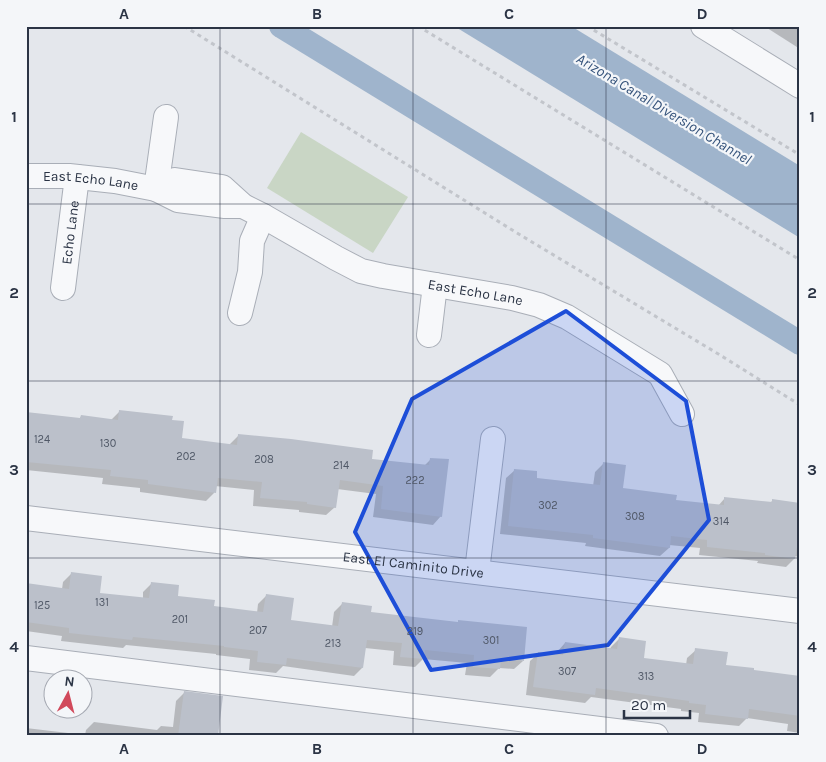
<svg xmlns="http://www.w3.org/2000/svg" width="826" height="762" font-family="Karla,sans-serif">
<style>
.green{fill:#c9d6c5}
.water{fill:#9fb4cc}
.shadow{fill:#0003}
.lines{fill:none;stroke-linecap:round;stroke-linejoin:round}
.canal{stroke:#9fb4cc;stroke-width:24}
.building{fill:#bbc0ca}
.minor-casing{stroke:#a9aeb7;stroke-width:26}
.path{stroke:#c2c5cb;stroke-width:3;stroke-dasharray:4 4;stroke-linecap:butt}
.minor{stroke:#f7f8fa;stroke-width:24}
.marked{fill:#1d4ed8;fill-opacity:0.2;stroke:#1d4ed8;stroke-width:4;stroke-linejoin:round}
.grid{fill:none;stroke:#2b3445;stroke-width:1;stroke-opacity:0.55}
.labels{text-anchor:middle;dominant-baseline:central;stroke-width:4.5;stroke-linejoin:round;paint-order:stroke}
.number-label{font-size:11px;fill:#4f5766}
.street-label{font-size:14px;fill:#2b3445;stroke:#f4f6f9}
.water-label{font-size:15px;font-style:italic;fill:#34527a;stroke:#f4f6f9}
.neatline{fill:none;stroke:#2b3445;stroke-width:2}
.grid-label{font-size:16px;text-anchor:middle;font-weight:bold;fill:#2b3445}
</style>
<rect width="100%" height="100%" fill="#e4e7ec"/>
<!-- green -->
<polygon class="green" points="301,132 408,197 373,253 267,188"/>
<!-- water -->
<polygon class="water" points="454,26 571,26 800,166 800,238"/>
<!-- shadow -->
<g class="shadow">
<polygon points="764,26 800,26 800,49"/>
<polygon points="120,411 171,421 181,439 230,445 230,444 239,435 370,460 424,466 431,459 441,516 433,525 373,517 376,494 337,489 335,507 326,515 299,512 299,510 253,506 254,490 215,486 214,493 206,501 140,492 140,488 102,484 103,478 26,470 26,413 79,419 81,417 111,420"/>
<polygon points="604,463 621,489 675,501 718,506 725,498 770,503 773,500 800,504 800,557 794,556 794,559 786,567 757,563 758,561 699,555 700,548 669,545 669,548 660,556 585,546 586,543 500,534 506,478 515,470 535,480 593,486 595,472"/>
<polygon points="71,574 99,594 143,599 143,592 152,583 176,597 213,607 257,613 258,604 266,596 290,621 332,627 334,612 342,604 370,613 457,623 459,621 523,661 514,669 499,668 490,677 465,675 467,663 423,659 415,667 393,665 394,651 365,648 362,668 354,676 283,666 276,673 249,670 250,659 216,655 216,654 126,645 123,648 61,641 62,636 26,631 26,584 62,589 63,582"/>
<polygon points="619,639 643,659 686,665 687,658 696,650 725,666 752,671 799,677 800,670 800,733 787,731 788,724 747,718 739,726 698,722 699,713 681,711 681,709 591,697 585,703 526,695 530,661 539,653 556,655 557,652 565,643 610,649 611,647"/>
<polygon points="184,693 217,735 221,736 26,736 26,728 85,735 86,730 94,722 157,730 161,726 173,727 176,701"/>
<polygon points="486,733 502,736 484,736"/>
</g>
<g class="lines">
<!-- canal -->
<polyline class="canal" points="281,26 800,343"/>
</g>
<!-- building -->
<g class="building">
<polygon points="119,410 173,416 172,420 184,421 182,438 237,445 238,434 291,439 373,450 372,459 429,465 430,458 449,459 442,517 381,509 383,486 340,480 336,508 307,504 307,502 260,498 262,482 218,478 216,493 148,484 148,480 110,476 111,470 26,462 26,412 80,418 81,415 118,420"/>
<polygon points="603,462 626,465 623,488 677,495 676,500 724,505 724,497 772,502 772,499 800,503 800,547 797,547 795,559 765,555 765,553 707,547 707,540 671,536 670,548 593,538 593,535 508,526 514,469 537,471 537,478 600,485"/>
<polygon points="71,572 102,576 100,593 149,598 151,582 179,585 178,596 215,600 214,606 263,612 266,594 294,598 291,620 338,626 342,602 372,606 371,612 458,622 458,620 527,627 524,661 501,659 500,669 473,667 474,655 425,650 424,659 400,657 402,643 367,640 363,668 287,658 286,665 257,662 258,651 224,647 224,646 133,637 132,640 69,633 69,628 26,622 26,583 69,589"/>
<polygon points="619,637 646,641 644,658 693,664 695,648 728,652 726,665 754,668 754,670 800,676 800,716 749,709 748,719 705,714 706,705 689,703 689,701 596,688 595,695 533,687 538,652 563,655 565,642 617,649"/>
<polygon points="184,691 223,696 218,736 178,736"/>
</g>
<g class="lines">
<defs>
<g id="minor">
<polyline points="703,26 800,86"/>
<path id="s1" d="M 26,176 L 69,176 L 115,181 L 156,189 L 178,200 L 225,206 L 243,206"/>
<path id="s2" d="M 156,189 L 175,180 L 222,187 L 243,206 L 263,216 L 336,258 L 361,271 L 383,276 L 512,298 L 539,305 L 567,317 L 660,374 L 682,414"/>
<polyline points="156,189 166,117"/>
<path id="s3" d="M 63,288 L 77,177"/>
<polyline points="240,313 250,272 252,241 263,216"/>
<polyline points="429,335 435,285"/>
<path id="s4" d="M 26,518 L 800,611"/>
<polyline points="477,571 493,439"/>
<polyline points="26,658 656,736"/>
</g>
</defs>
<!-- minor casing -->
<use href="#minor" class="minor-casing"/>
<!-- path -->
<g class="path">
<polyline points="184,26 517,233 720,355 800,405"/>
<polyline points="418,26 800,260"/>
<polyline points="587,26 800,155"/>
</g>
<!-- minor -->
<use href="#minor" class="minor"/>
</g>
<!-- marked area -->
<path class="marked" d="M 566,311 L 686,401 L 709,520 L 608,645 L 431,670 L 355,532 L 412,399 Z"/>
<!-- grid -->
<path class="grid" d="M 220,26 L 220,736M 413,26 L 413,736M 606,26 L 606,736M 26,204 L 800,204M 26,381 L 800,381M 26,558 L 800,558"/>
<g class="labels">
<!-- number labels -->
<g class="number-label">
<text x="42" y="439">124</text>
<text x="108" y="443">130</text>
<text x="186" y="456">202</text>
<text x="264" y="459">208</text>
<text x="341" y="465">214</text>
<text x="415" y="480">222</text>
<text x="548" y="505">302</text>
<text x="635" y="516">308</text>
<text x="721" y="521">314</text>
<text x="102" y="602">131</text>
<text x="42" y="605">125</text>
<text x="180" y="619">201</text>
<text x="258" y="630">207</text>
<text x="415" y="631">219</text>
<text x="491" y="640">301</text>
<text x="333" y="643">213</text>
<text x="567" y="671">307</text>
<text x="646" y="676">313</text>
</g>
<!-- street labels -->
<g class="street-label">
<text stroke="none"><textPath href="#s1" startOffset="65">East Echo Lane</textPath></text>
<text stroke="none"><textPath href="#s3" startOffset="56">Echo Lane</textPath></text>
<text stroke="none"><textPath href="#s2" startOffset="348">East Echo Lane</textPath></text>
<text stroke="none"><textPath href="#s4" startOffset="390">East El Caminito Drive</textPath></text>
</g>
<!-- water labels -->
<g class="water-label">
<text transform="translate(664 109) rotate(31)">Arizona Canal Diversion Channel</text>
</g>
</g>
<!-- border -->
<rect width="826" height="762" fill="none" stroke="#f4f6f9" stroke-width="55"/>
<!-- north arrow -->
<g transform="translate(68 694) rotate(7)"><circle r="24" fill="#f4f6f9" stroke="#a4a8b1"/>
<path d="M0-4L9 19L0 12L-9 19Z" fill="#d1495b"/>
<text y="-8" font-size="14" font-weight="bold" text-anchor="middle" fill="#2b3445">N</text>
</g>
<!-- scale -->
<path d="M624 710v8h66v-8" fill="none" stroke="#2b3445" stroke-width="2.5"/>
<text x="631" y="710" font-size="15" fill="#2b3445" stroke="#f4f6f9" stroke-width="4" paint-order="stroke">20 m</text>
<rect x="28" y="28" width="770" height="706" class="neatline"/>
<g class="grid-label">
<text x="124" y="19">A</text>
<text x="317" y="19">B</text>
<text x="509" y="19">C</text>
<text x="702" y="19">D</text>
<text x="14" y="122">1</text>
<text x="812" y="122">1</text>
<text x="14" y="298">2</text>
<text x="812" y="298">2</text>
<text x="14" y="475">3</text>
<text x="812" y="475">3</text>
<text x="14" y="652">4</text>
<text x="812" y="652">4</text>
<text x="124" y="754">A</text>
<text x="317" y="754">B</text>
<text x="509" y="754">C</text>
<text x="702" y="754">D</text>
</g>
</svg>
